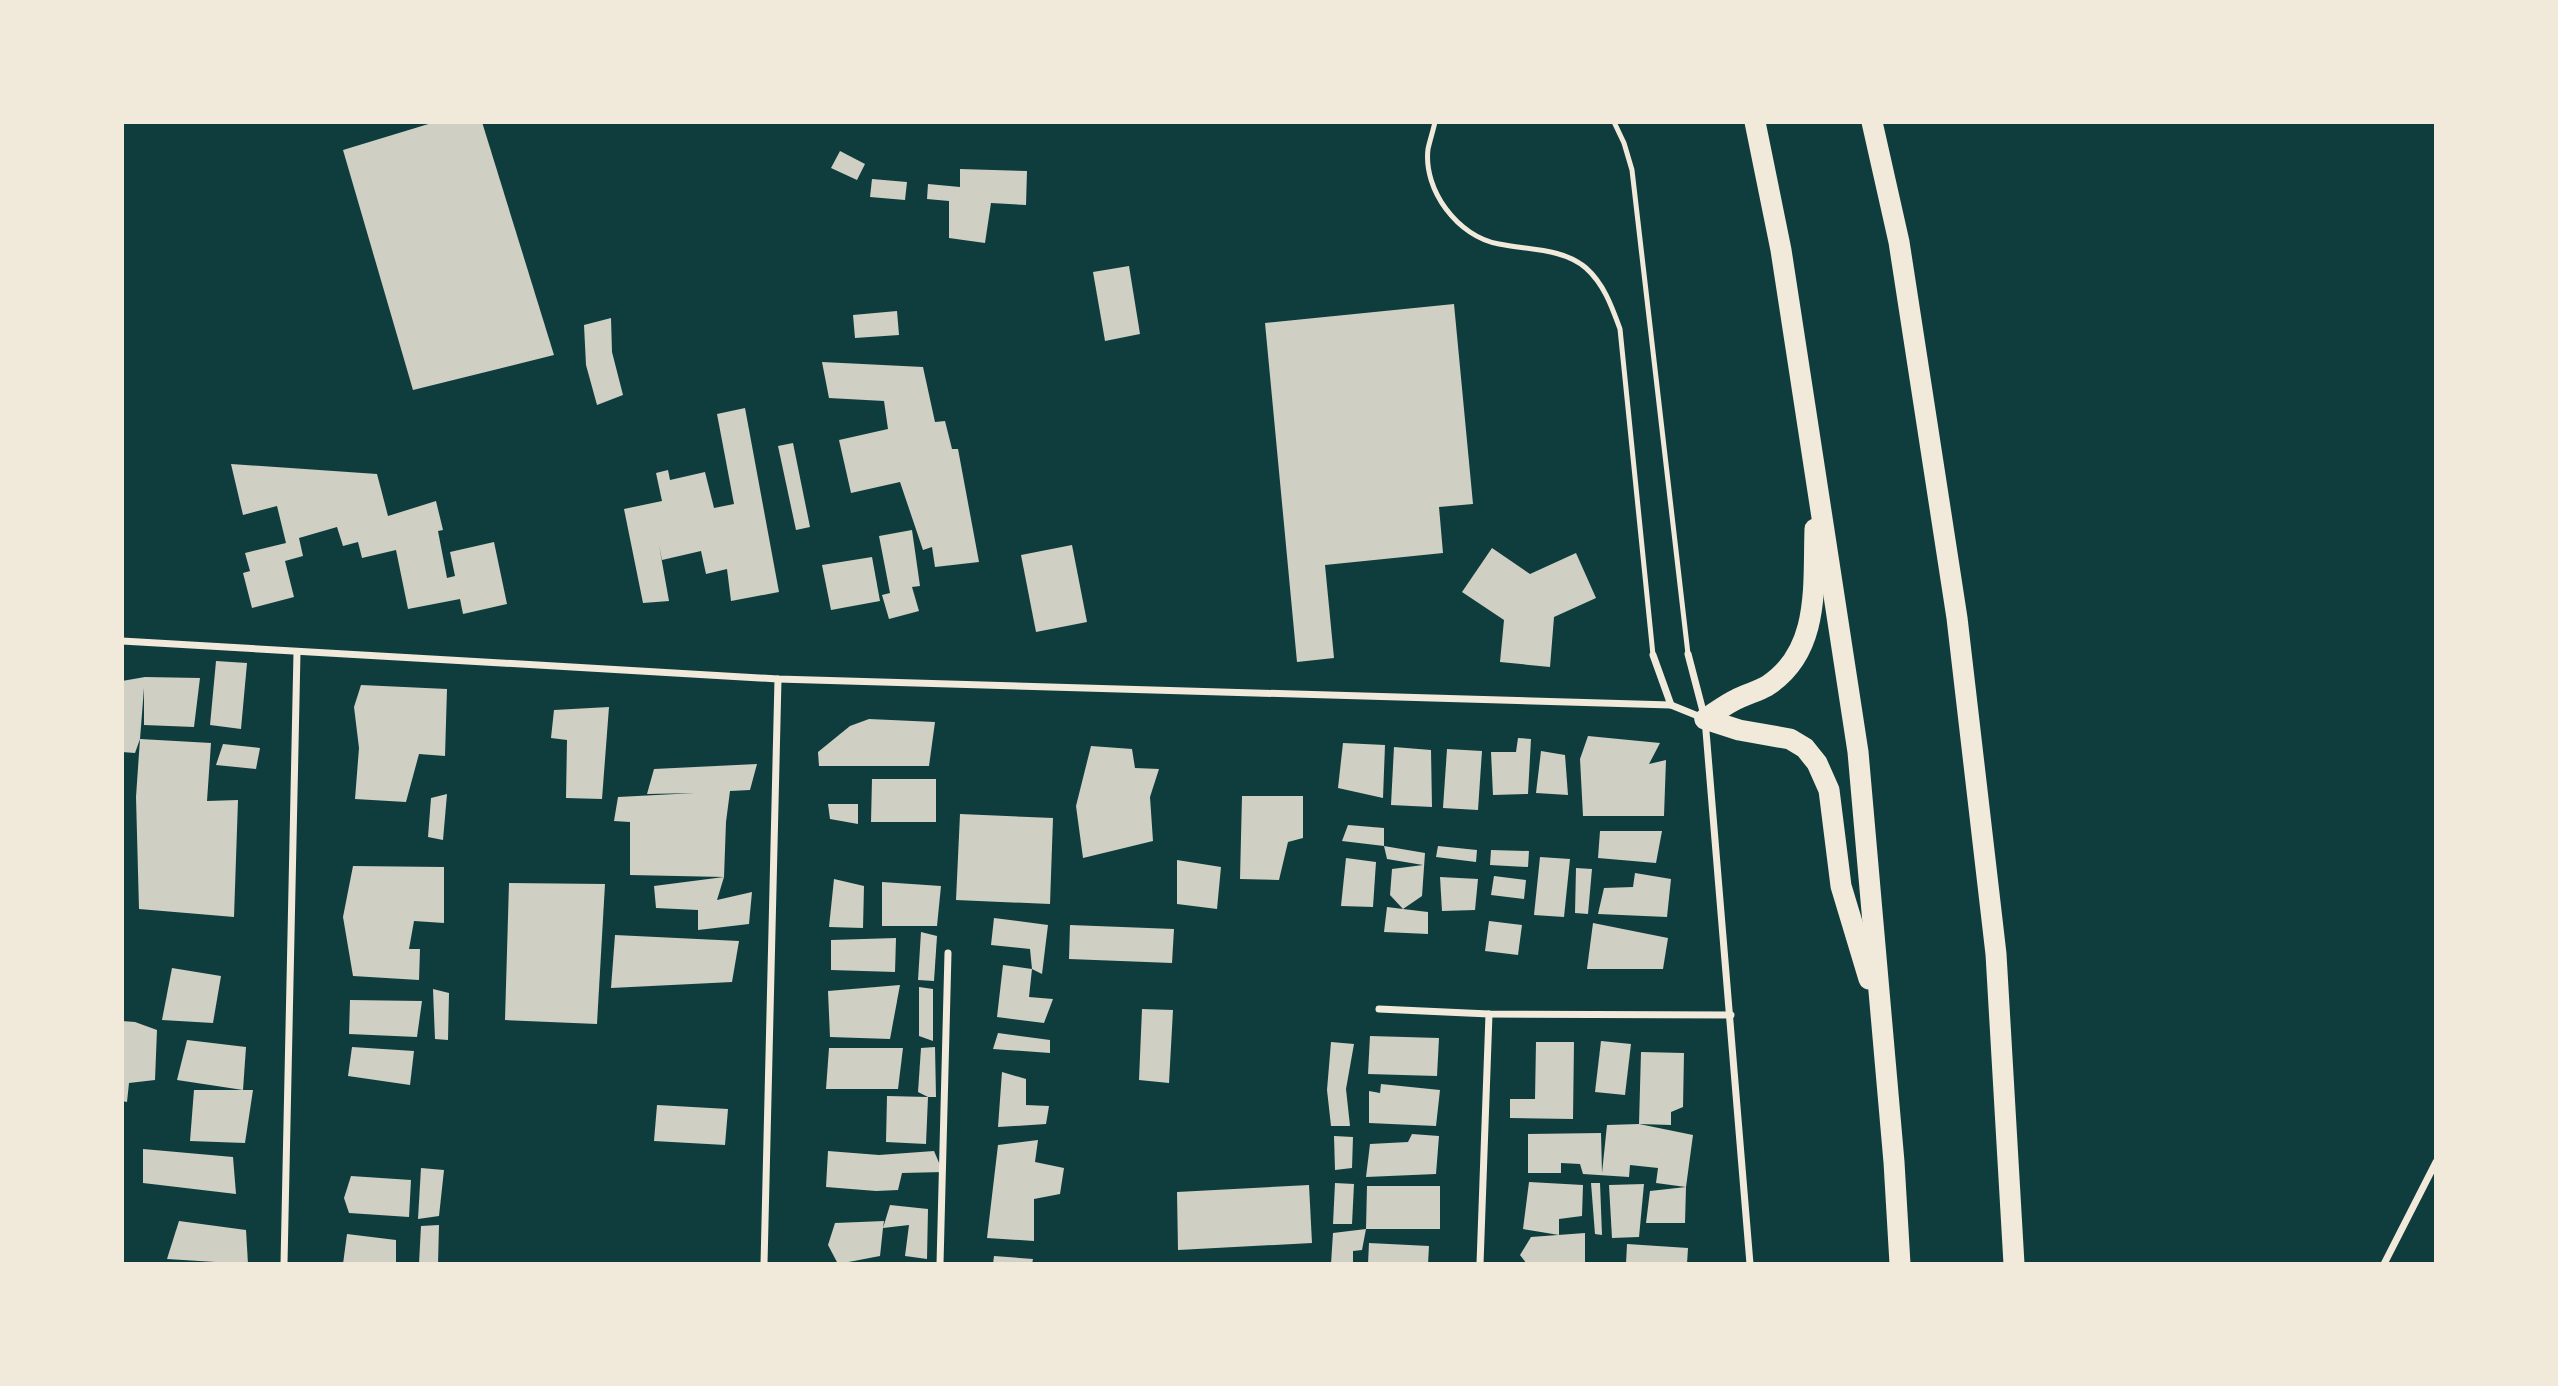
<svg xmlns="http://www.w3.org/2000/svg" width="2558" height="1386" font-family="'Noto Sans',sans-serif">
<style>
.building{fill:#cfcfc3}
.lines{fill:none;stroke-linecap:round;stroke-linejoin:round}
.service{stroke:#f1e9da;stroke-width:5}
.minor{stroke:#f1e9da;stroke-width:7}
.motorway{stroke:#f1e9da;stroke-width:21}
</style>
<rect width="100%" height="100%" fill="#0f3d3e"/>
<!-- building -->
<g class="building">
<polygon points="435,122 482,122 554,355 413,390 343,150"/>
<polygon points="840,151 865,164 857,180 831,168"/>
<polygon points="960,169 1027,171 1026,205 991,203 985,243 949,238 949,201 927,199 928,184 960,187"/>
<polygon points="872,179 907,182 905,200 870,197"/>
<polygon points="1129,266 1140,334 1105,341 1093,272"/>
<polygon points="1454,304 1473,504 1439,507 1443,553 1325,565 1334,658 1297,662 1265,323"/>
<polygon points="897,311 899,335 855,338 853,315"/>
<polygon points="611,318 612,352 623,395 597,405 586,365 584,325"/>
<polygon points="822,362 923,367 935,422 945,421 952,449 958,449 979,562 935,567 932,547 923,550 900,482 851,493 839,440 888,429 884,401 829,398"/>
<polygon points="745,408 779,592 731,601 727,569 706,574 701,551 662,560 659,545 669,601 643,603 624,509 662,501 656,473 668,470 670,480 705,472 714,508 734,504 717,414"/>
<polygon points="793,443 810,527 796,530 778,446"/>
<polygon points="231,464 377,474 388,516 436,501 443,530 438,531 447,578 455,576 450,552 494,542 507,604 463,614 460,599 408,609 396,550 362,558 358,542 343,546 337,527 299,538 303,556 285,561 294,597 252,608 243,573 250,571 245,553 286,543 277,506 243,515"/>
<polygon points="912,530 920,586 912,587 919,611 889,619 882,595 890,593 879,536"/>
<polygon points="1072,545 1087,622 1036,632 1021,555"/>
<polygon points="1492,548 1530,574 1576,553 1596,598 1554,617 1550,667 1500,662 1504,620 1462,592"/>
<polygon points="872,557 880,601 831,610 822,565"/>
<polygon points="216,661 247,663 241,729 210,725"/>
<polygon points="145,677 200,678 194,727 144,725 144,688 140,739 211,743 207,801 238,800 234,917 139,909 136,797 140,739 135,753 122,752 122,681"/>
<polygon points="361,685 447,689 445,756 419,754 406,802 355,799 359,748 354,707"/>
<polygon points="609,707 602,799 566,798 567,740 551,738 554,710"/>
<polygon points="869,719 935,722 929,766 819,766 818,752 850,726"/>
<polygon points="1588,736 1660,743 1649,764 1666,760 1664,816 1583,816 1580,759"/>
<polygon points="1518,738 1531,739 1528,794 1493,795 1491,752 1516,752"/>
<polygon points="1343,743 1385,745 1383,798 1338,788"/>
<polygon points="223,744 260,748 256,769 216,765"/>
<polygon points="1091,746 1132,749 1135,768 1159,769 1150,797 1153,841 1083,858 1076,806"/>
<polygon points="1394,747 1431,750 1432,807 1391,805"/>
<polygon points="1447,749 1482,751 1478,810 1443,808"/>
<polygon points="1541,751 1565,755 1568,795 1536,793"/>
<polygon points="757,764 750,790 730,791 726,822 724,877 630,875 630,822 614,821 618,797 695,793 647,794 654,769"/>
<polygon points="872,779 936,779 936,822 871,822"/>
<polygon points="447,794 443,840 428,837 431,798"/>
<polygon points="1242,796 1303,796 1303,838 1288,842 1279,880 1240,879"/>
<polygon points="828,804 858,804 858,824 830,819"/>
<polygon points="960,814 1053,818 1050,904 956,900"/>
<polygon points="1348,825 1384,828 1384,846 1342,841"/>
<polygon points="1600,831 1662,831 1656,863 1598,858"/>
<polygon points="1384,846 1425,853 1422,896 1403,909 1428,912 1428,934 1384,932 1387,907 1403,909 1390,895 1392,869 1423,865 1387,859"/>
<polygon points="1438,846 1477,850 1476,862 1436,857"/>
<polygon points="1491,850 1529,851 1528,867 1490,865"/>
<polygon points="1540,857 1570,859 1564,917 1534,915"/>
<polygon points="1346,858 1376,862 1373,907 1341,906"/>
<polygon points="1177,860 1221,867 1217,909 1177,904"/>
<polygon points="353,866 444,867 444,923 414,921 409,949 420,949 419,980 353,976 343,917"/>
<polygon points="1576,868 1592,869 1588,914 1575,913"/>
<polygon points="1635,873 1671,879 1667,917 1598,914 1604,888 1633,887"/>
<polygon points="1494,876 1526,880 1524,899 1491,895"/>
<polygon points="724,877 717,900 752,892 749,924 698,930 698,910 656,908 654,886"/>
<polygon points="1440,877 1478,879 1475,910 1442,911"/>
<polygon points="834,879 864,886 863,928 829,927"/>
<polygon points="882,882 941,886 937,926 882,926"/>
<polygon points="509,883 605,884 597,1024 505,1020"/>
<polygon points="994,918 1048,925 1042,974 1032,969 1029,997 1053,999 1044,1023 997,1017 1003,965 1032,969 1030,949 991,945"/>
<polygon points="1489,921 1522,925 1518,955 1485,951"/>
<polygon points="1593,923 1668,938 1663,969 1587,969"/>
<polygon points="1070,925 1174,929 1172,963 1069,959"/>
<polygon points="921,932 937,936 934,981 918,980"/>
<polygon points="615,935 739,941 732,982 611,988"/>
<polygon points="896,938 895,972 831,970 831,940"/>
<polygon points="172,968 221,976 213,1023 162,1020"/>
<polygon points="900,985 890,1039 830,1037 828,991"/>
<polygon points="919,987 933,989 933,1041 919,1036"/>
<polygon points="433,989 449,993 448,1040 435,1039"/>
<polygon points="350,1000 422,1001 417,1037 349,1034"/>
<polygon points="1142,1009 1173,1010 1169,1083 1139,1080"/>
<polygon points="122,1021 135,1022 157,1030 155,1080 129,1083 127,1102 122,1101"/>
<polygon points="998,1033 1050,1040 1050,1053 993,1049"/>
<polygon points="1370,1036 1439,1038 1437,1076 1368,1074"/>
<polygon points="187,1040 246,1047 243,1090 177,1080"/>
<polygon points="1601,1041 1631,1044 1625,1095 1595,1092"/>
<polygon points="1331,1042 1354,1044 1346,1089 1350,1126 1331,1126 1327,1090"/>
<polygon points="1536,1042 1574,1042 1573,1119 1510,1118 1510,1099 1535,1099"/>
<polygon points="352,1047 414,1051 410,1085 348,1076"/>
<polygon points="935,1047 936,1097 928,1097 918,1092 921,1048"/>
<polygon points="829,1048 903,1048 898,1089 826,1089"/>
<polygon points="1641,1052 1684,1053 1683,1107 1671,1112 1671,1125 1639,1124 1693,1135 1686,1187 1685,1223 1646,1223 1650,1191 1686,1187 1656,1183 1658,1168 1630,1165 1629,1177 1583,1174 1580,1164 1561,1163 1561,1173 1528,1173 1528,1134 1601,1133 1602,1173 1607,1125 1639,1124"/>
<polygon points="1002,1072 1026,1079 1026,1105 1049,1106 1046,1124 998,1127"/>
<polygon points="1381,1084 1440,1090 1436,1126 1369,1123 1369,1091 1380,1093"/>
<polygon points="194,1090 253,1090 245,1143 190,1141"/>
<polygon points="887,1096 928,1097 926,1144 886,1142"/>
<polygon points="657,1105 728,1109 725,1145 654,1141"/>
<polygon points="1412,1134 1439,1136 1436,1174 1366,1177 1370,1144 1408,1142"/>
<polygon points="1334,1136 1353,1137 1352,1168 1335,1170"/>
<polygon points="1038,1140 1035,1162 1064,1168 1060,1194 1034,1199 1034,1241 987,1238 998,1145"/>
<polygon points="143,1149 233,1157 236,1194 143,1183"/>
<polygon points="828,1151 879,1155 934,1151 943,1172 902,1173 898,1190 876,1191 826,1187"/>
<polygon points="421,1168 444,1170 439,1216 418,1219"/>
<polygon points="351,1176 411,1180 409,1217 349,1213 344,1198"/>
<polygon points="1529,1182 1583,1185 1582,1216 1559,1219 1559,1235 1523,1229"/>
<polygon points="1335,1183 1354,1184 1352,1224 1333,1224"/>
<polygon points="1591,1183 1600,1183 1602,1235 1595,1234"/>
<polygon points="1644,1184 1639,1237 1612,1238 1609,1185"/>
<polygon points="1309,1185 1312,1243 1178,1250 1177,1192"/>
<polygon points="1367,1186 1440,1186 1440,1229 1366,1229"/>
<polygon points="890,1205 928,1209 927,1259 905,1256 909,1225 883,1228 880,1256 838,1264 828,1245 835,1223 884,1221 883,1228"/>
<polygon points="179,1221 246,1230 248,1264 167,1259"/>
<polygon points="439,1225 438,1264 419,1264 421,1226"/>
<polygon points="1366,1229 1362,1250 1353,1251 1353,1264 1331,1264 1333,1233"/>
<polygon points="1585,1233 1585,1264 1527,1264 1520,1255 1531,1237"/>
<polygon points="347,1234 396,1240 396,1264 343,1264"/>
<polygon points="1369,1243 1429,1246 1428,1264 1368,1264"/>
<polygon points="1627,1244 1688,1248 1687,1264 1626,1264"/>
<polygon points="994,1256 1033,1259 1032,1264 993,1264"/>
</g>
<g class="lines">
<!-- service -->
<g class="service">
<path d="M 1435,122 C 1433,131 1430,140 1428,149 C 1423,190 1458,237 1499,244 C 1527,250 1563,248 1586,268 C 1604,284 1612,307 1620,329 L 1653,655"/>
<polyline points="1614,122 1624,143 1632,170 1688,654"/>
</g>
<!-- minor -->
<g class="minor">
<polyline points="122,641 778,679 1671,705 1703,718"/>
<polyline points="1688,654 1705,719 1750,1264"/>
<polyline points="1653,655 1671,705"/>
<polyline points="1379,1009 1489,1014 1731,1015"/>
<polyline points="284,1264 297,652"/>
<polyline points="764,1264 778,679"/>
<polyline points="940,1264 948,953"/>
<polyline points="1480,1264 1489,1014"/>
<polyline points="2384,1264 2436,1162"/>
</g>
<!-- motorway -->
<g class="motorway">
<polyline points="1755,122 1781,250 1858,752 1894,1162 1900,1264"/>
<polyline points="1872,122 1899,242 1957,618 1996,954 2014,1264"/>
<polyline points="1705,719 1739,730 1790,739 1805,748 1817,763 1829,790 1841,886 1869,979"/>
<path d="M 1705,719 C 1716,712 1726,704 1737,699 C 1747,694 1758,691 1767,686 C 1821,651 1813,585 1815,529"/>
</g>
</g>
<!-- border -->
<rect width="2558" height="1386" fill="none" stroke="#f1e9da" stroke-width="248"/>
</svg>
